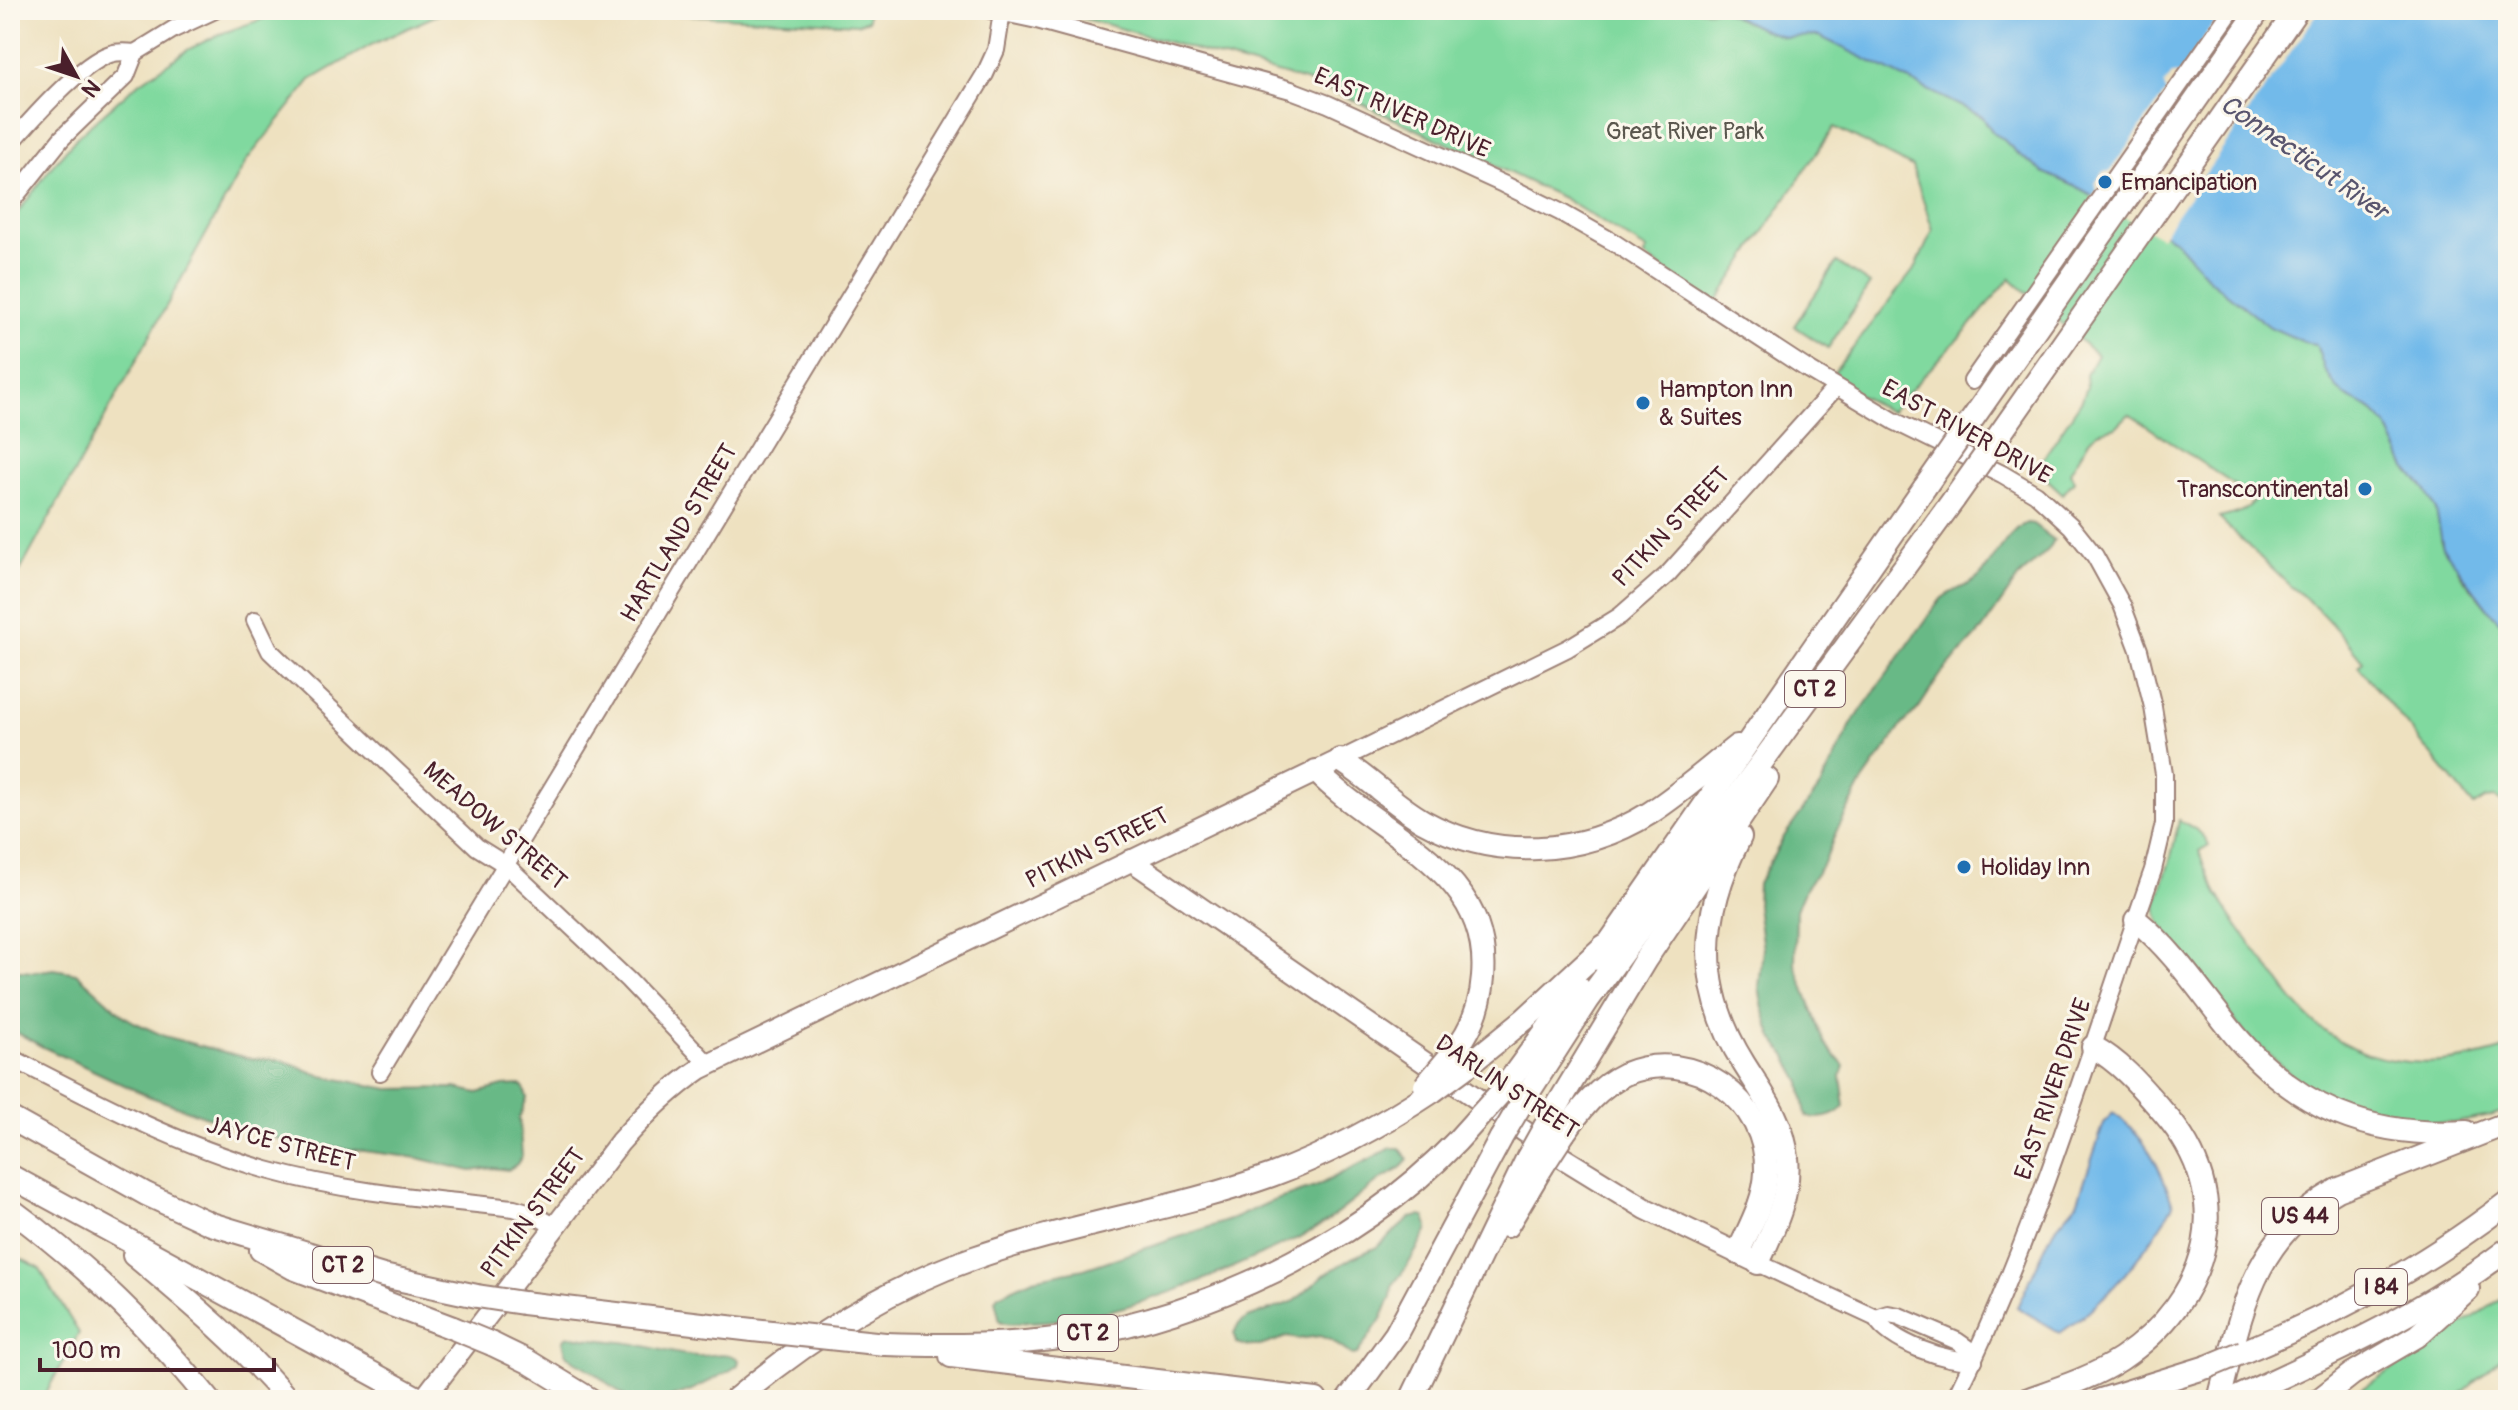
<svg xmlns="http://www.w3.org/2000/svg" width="2518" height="1410" font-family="Pangolin,sans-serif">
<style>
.green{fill:#80d99f;stroke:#657c65;stroke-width:2}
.forest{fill:#68b986;stroke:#596c58;stroke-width:2}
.water{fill:#72baea;stroke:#5e6c8a;stroke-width:2}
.pier{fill:#eee1c0}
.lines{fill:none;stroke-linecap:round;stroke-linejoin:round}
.minor-casing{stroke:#9c8076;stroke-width:20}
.major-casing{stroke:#9c8076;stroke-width:24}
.highway-casing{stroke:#9c8076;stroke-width:26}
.minor{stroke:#fff;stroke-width:16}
.major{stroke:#fff;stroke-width:20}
.highway{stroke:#fff;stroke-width:22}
.highway-bridge-casing{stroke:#9c8076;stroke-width:26;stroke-linecap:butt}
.highway-bridge{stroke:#fff;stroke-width:22}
.poi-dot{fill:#1f6fb2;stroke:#fbf7ec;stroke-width:3}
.labels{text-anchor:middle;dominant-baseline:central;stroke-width:6;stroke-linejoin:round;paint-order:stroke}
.shield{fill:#fbf7ec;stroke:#7f6065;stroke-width:2}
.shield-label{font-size:22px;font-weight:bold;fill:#4a1f2b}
.street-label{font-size:24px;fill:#4a1f2b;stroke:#fbf7ec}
.park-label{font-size:24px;fill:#5a574e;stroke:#fbf7ec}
.poi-label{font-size:24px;fill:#4a1f2b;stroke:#fbf7ec;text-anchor:start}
.water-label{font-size:26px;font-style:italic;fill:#58556e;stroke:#fbf7ec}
</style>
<rect width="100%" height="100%" fill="#fbf7ec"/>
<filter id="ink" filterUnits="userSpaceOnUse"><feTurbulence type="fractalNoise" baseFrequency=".0125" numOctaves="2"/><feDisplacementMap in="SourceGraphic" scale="16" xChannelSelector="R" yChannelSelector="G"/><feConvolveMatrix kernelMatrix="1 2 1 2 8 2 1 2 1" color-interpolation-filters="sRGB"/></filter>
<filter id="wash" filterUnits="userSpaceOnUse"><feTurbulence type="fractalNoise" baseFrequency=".006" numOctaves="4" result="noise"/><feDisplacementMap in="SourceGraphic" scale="32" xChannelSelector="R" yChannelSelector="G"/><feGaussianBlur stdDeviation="1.8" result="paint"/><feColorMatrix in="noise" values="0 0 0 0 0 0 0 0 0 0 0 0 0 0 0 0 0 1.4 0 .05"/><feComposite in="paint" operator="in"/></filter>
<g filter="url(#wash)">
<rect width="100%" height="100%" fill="#eee1c0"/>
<!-- green -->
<g class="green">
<polygon points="288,10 448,10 373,44 311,80 247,160 10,589 10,223 54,164 78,136 135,86 189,49 220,34"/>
<polygon points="591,10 853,10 868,13 868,20 857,24"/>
<path d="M 1049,10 L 1723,10 L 1741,20 L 1784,37 L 1819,35 L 1983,117 L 1993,133 L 2002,138 L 2017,153 L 2043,172 L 2079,188 L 2174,239 L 2211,281 L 2270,327 L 2304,342 L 2317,344 L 2318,352 L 2347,397 L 2366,405 L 2387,426 L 2406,468 L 2425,489 L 2436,510 L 2442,536 L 2441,542 L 2447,554 L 2454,560 L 2460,574 L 2493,615 L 2508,630 L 2508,807 L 2496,798 L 2485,799 L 2474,806 L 2358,666 L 2363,661 C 2341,635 2318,605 2290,586 L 2219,518 C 2233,515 2247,512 2255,499 L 2129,414 L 2116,427 L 2098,432 L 2090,439 L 2070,472 L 2074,481 L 2063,494 L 2036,469 L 2082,400 L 2087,387 L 2086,375 L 2097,355 L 2010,278 L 1969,327 L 1890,412 L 1829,379 L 1916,267 L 1933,230 L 1912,167 L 1834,127 L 1715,304 L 1644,256 L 1647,250 L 1563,198 L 1356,101 L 1305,81 L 1112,26 Z"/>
<polygon points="1837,262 1870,284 1828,348 1794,326"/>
<path d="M 2179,820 C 2191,827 2204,832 2209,845 L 2199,851 C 2211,892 2237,927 2263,960 C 2280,983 2296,1008 2318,1026 C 2374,1072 2443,1069 2508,1048 L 2508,1110 L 2490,1116 L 2454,1123 L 2405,1123 L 2362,1115 L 2310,1091 L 2244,1033 L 2160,923 L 2157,914 L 2156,905 L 2171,857 Z"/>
<polygon points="10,1253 39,1268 79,1333 42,1400 10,1400"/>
<polygon points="2508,1295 2508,1353 2454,1400 2344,1400"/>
</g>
<!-- forest -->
<g class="forest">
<path d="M 2027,523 L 2033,524 L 2054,540 L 2049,549 L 2018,578 L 1982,630 L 1941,674 L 1918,709 L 1903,724 L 1863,781 L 1836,832 L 1824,863 L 1805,889 L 1796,910 L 1795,964 L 1825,1044 L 1844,1066 L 1841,1076 L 1845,1107 C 1833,1117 1821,1121 1806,1116 L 1801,1083 L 1786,1055 L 1773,1038 L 1763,1009 L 1759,987 L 1763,949 L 1757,906 L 1758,884 L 1785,835 L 1820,787 L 1852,723 L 1941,599 C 1953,588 1969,588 1980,576 C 1995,560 2007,531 2027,523 Z"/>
<polygon points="54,969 76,973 124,1016 134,1022 164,1036 216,1050 248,1058 281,1060 322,1076 389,1089 456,1088 478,1093 503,1086 520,1085 524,1088 527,1098 519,1118 522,1156 517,1164 508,1170 493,1168 471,1171 418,1158 286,1141 230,1125 148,1096 41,1046 10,1029 10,970 33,972"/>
<path d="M 1391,1148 L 1400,1148 L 1408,1159 C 1402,1170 1389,1174 1379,1181 C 1353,1200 1329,1223 1300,1237 C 1217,1275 1122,1320 1029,1322 C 1017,1323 1011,1326 1000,1321 L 995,1300 L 998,1295 L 1033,1279 L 1084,1269 L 1233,1219 L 1270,1202 L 1315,1187 Z"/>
<polygon points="1420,1216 1425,1217 1428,1227 1427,1232 1406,1268 1392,1286 1391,1297 1381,1319 1357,1354 1352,1355 1330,1340 1320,1336 1298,1339 1287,1337 1260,1346 1247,1346 1236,1343 1234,1333 1239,1324 1248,1318 1295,1301 1324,1275 1352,1258 1377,1247 1410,1218"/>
<path d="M 573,1336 C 592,1340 610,1340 629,1343 C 652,1346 674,1355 697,1356 C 711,1356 729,1350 739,1360 L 738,1365 L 728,1372 L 694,1389 L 663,1400 L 630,1400 L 590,1370 L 574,1361 L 566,1353 L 563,1341 L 566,1337 Z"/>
</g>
<!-- water -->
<g class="water">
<polygon points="1723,10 2508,10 2508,630 2493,615 2443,548 2436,510 2425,489 2406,468 2387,426 2371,409 2347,397 2335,386 2324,368 2316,344 2304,342 2270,327 2211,281 2174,239 2079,188 2043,172 2017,153 2002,138 1993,133 1983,117 1819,36 1785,37 1763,30"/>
<path d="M 2113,1113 C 2146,1135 2161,1169 2173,1205 C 2144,1255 2109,1300 2060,1333 L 2017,1307 L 2053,1231 L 2077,1203 L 2104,1123 Z"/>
</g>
<!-- pier -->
<polygon class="pier" points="2223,10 2320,10 2161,237 2091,199 2097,190 2095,183 2103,172 2110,171 2166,92 2164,85 2172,74 2179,74"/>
</g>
<g filter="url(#ink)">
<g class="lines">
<defs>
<g id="minor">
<path d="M 990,10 L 1037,20 L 1291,90 L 1328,104 L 1503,184 L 1560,212 L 1613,242 L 1807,369 L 1894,421 L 2002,474 L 2036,494 L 2071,526 L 2095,556 L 2122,605 L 2139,650 L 2153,707 L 2164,774 L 2164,824 L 2153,870 C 2090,1048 2038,1230 1954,1400"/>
<path d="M 10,144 C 32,119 80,64 110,54 C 118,51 127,52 135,53"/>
<polyline points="10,203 62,138 126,76 135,53 174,29 215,10"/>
<polyline points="1972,381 2232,10"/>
<polyline points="255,620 270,651 296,676 477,847 506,865 628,980 709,1065"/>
<polyline points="1340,760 1568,648 1620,616 1668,574 1836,387"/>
<path d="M 10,1057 C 94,1100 176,1144 267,1170 C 348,1193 431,1199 514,1208 L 531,1213 L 554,1226"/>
<polyline points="380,1072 985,74 996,50 1002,12"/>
<path d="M 1758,1263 L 1876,1318 C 1890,1342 1947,1363 1974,1360"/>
<polyline points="1876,1318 1888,1314 1899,1316 1957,1341 1967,1348 1974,1360"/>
</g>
<g id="major">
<polyline points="1131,860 1563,1158 1646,1209 1752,1260"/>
<path d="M 423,1400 L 620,1142 C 644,1115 669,1090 700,1069 L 1340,760"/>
</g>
<g id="highway">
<polyline points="1964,431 2259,10"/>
<polyline points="1993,444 2297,10"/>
<path d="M 1340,760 C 1369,778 1393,804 1423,821 C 1495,861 1581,856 1650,813 C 1681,793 1709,768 1737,746"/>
<path d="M 1316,771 C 1378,836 1492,868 1483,977 C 1481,1007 1471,1032 1451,1055"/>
<path d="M 1740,837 C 1700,915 1696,988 1744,1064 C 1762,1093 1784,1122 1787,1158 C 1791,1195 1773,1230 1758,1263"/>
<path d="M 2136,920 C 2176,953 2202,995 2235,1035 C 2297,1109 2371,1138 2467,1132"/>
<polyline points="1598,959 1925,487"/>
<polyline points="1467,1066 1525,1019 1604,946"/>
<polyline points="1502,1091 1578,987"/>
<polyline points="1521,1104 1588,1000 1954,499"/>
<polyline points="10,1118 146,1194 211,1224 383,1276 477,1296"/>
<polyline points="1548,1121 1645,960 1767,779"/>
<path d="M 1564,1133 C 1581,1109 1598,1087 1625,1074 C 1693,1045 1769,1101 1766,1172 C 1765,1201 1749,1228 1738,1253"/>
<polyline points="10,1176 421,1400"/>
<path d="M 10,1209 C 84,1263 151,1328 209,1400"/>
<polyline points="1507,1226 1542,1167"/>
<polyline points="261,1250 293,1268 453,1328"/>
<path d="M 134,1255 C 189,1301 242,1345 288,1400"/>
<polyline points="523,1303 753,1330"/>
<polyline points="492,1344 529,1362 591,1400"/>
<path d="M 885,1344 C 948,1346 1011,1346 1074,1336 C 1218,1312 1379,1234 1475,1121"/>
<path d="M 2243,1352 C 2338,1313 2427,1265 2508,1202"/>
<polyline points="951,1356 1316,1400"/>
<path d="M 735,1400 C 806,1340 885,1289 974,1258 C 1071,1224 1174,1210 1272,1175 C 1329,1154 1382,1125 1433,1091"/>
<polyline points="1348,1400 1396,1334 1501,1138"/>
<polyline points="1411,1400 1528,1157"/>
<path d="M 2026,1400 C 2059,1388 2092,1378 2121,1359 C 2211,1298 2238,1198 2164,1113 C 2142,1088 2122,1063 2093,1047"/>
<polyline points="2101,1400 2207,1367"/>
<path d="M 2219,1400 C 2242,1312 2251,1239 2337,1190 L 2508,1123"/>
<path d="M 2232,1400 C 2330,1354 2421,1315 2508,1249"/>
<polyline points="2319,1400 2352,1374 2417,1336 2468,1289"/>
</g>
</defs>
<!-- minor casing -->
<use href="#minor" class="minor-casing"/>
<!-- major casing -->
<use href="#major" class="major-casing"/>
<!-- highway casing -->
<use href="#highway" class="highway-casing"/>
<!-- minor -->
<use href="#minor" class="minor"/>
<!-- major -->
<use href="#major" class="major"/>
<!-- highway -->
<use href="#highway" class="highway"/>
<defs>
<g id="highway-bridge">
<polyline points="1925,487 1964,431"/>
<polyline points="1954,499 1993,444"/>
<polyline points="1425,1086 1451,1055"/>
<polyline points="1433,1091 1467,1066"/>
<polyline points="1475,1121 1502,1091"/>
<polyline points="1501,1138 1521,1104"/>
<polyline points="1528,1157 1548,1121"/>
<polyline points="1542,1167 1564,1133"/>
<polyline points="477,1296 523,1303"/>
<polyline points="453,1328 492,1344"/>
<polyline points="753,1330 885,1344"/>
<polyline points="2207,1367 2243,1352"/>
</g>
</defs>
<!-- highway-bridge casing -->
<use href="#highway-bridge" class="highway-bridge-casing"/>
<!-- highway-bridge -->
<use href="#highway-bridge" class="highway-bridge"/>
</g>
</g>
<!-- markers -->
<g class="poi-dot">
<circle cx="2105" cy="182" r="8"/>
<circle cx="1643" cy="403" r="8"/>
<circle cx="2365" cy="489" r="8"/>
<circle cx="1964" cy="867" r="8"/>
</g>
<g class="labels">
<!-- shield labels -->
<g class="shield">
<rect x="1785" y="671" width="60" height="36" rx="6"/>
<rect x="2262" y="1198" width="76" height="36" rx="6"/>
<rect x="313" y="1247" width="60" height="36" rx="6"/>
<rect x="2355" y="1269" width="52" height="36" rx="6"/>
<rect x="1058" y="1315" width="60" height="36" rx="6"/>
</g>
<g class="shield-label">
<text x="1815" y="689">CT 2</text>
<text x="2300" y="1216">US 44</text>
<text x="343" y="1265">CT 2</text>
<text x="2381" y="1287">I 84</text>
<text x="1088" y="1333">CT 2</text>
</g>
<!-- street labels -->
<g class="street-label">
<text transform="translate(1402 113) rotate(24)">EAST RIVER DRIVE</text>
<text transform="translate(1967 432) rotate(29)">EAST RIVER DRIVE</text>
<text transform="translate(1671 527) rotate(-46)">PITKIN STREET</text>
<text transform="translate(679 533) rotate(-59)">HARTLAND STREET</text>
<text transform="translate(495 826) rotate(41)">MEADOW STREET</text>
<text transform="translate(1097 848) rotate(-26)">PITKIN STREET</text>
<text transform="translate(1507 1087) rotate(34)">DARLIN STREET</text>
<text transform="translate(2053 1089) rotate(-71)">EAST RIVER DRIVE</text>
<text transform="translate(281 1144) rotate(15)">JAYCE STREET</text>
<text transform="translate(533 1213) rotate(-53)">PITKIN STREET</text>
</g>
<!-- park labels -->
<g class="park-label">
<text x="1685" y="131">Great River Park</text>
</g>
<!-- poi labels -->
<g class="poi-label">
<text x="2121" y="182">Emancipation</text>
<text x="1659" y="389">Hampton Inn<tspan x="1659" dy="28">&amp; Suites</tspan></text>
<text x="2349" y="489" text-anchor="end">Transcontinental</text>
<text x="1980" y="867">Holiday Inn</text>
</g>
<!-- water labels -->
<g class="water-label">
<text transform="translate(2304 158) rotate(35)">Connecticut River</text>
</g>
</g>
<!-- margin -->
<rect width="2518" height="1410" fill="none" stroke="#fbf7ec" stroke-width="40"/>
<!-- north arrow -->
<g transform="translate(76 76) rotate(130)" stroke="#fbf7ec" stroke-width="6" paint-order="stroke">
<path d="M0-6L14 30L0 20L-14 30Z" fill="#4a1f2b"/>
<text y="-12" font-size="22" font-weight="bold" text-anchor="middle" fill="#4a1f2b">N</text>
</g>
<!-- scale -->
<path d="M40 1358v12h234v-12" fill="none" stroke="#4a1f2b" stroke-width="4"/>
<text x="52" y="1358" font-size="24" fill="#4a1f2b" stroke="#fbf7ec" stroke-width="6" paint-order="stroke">100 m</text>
</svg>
